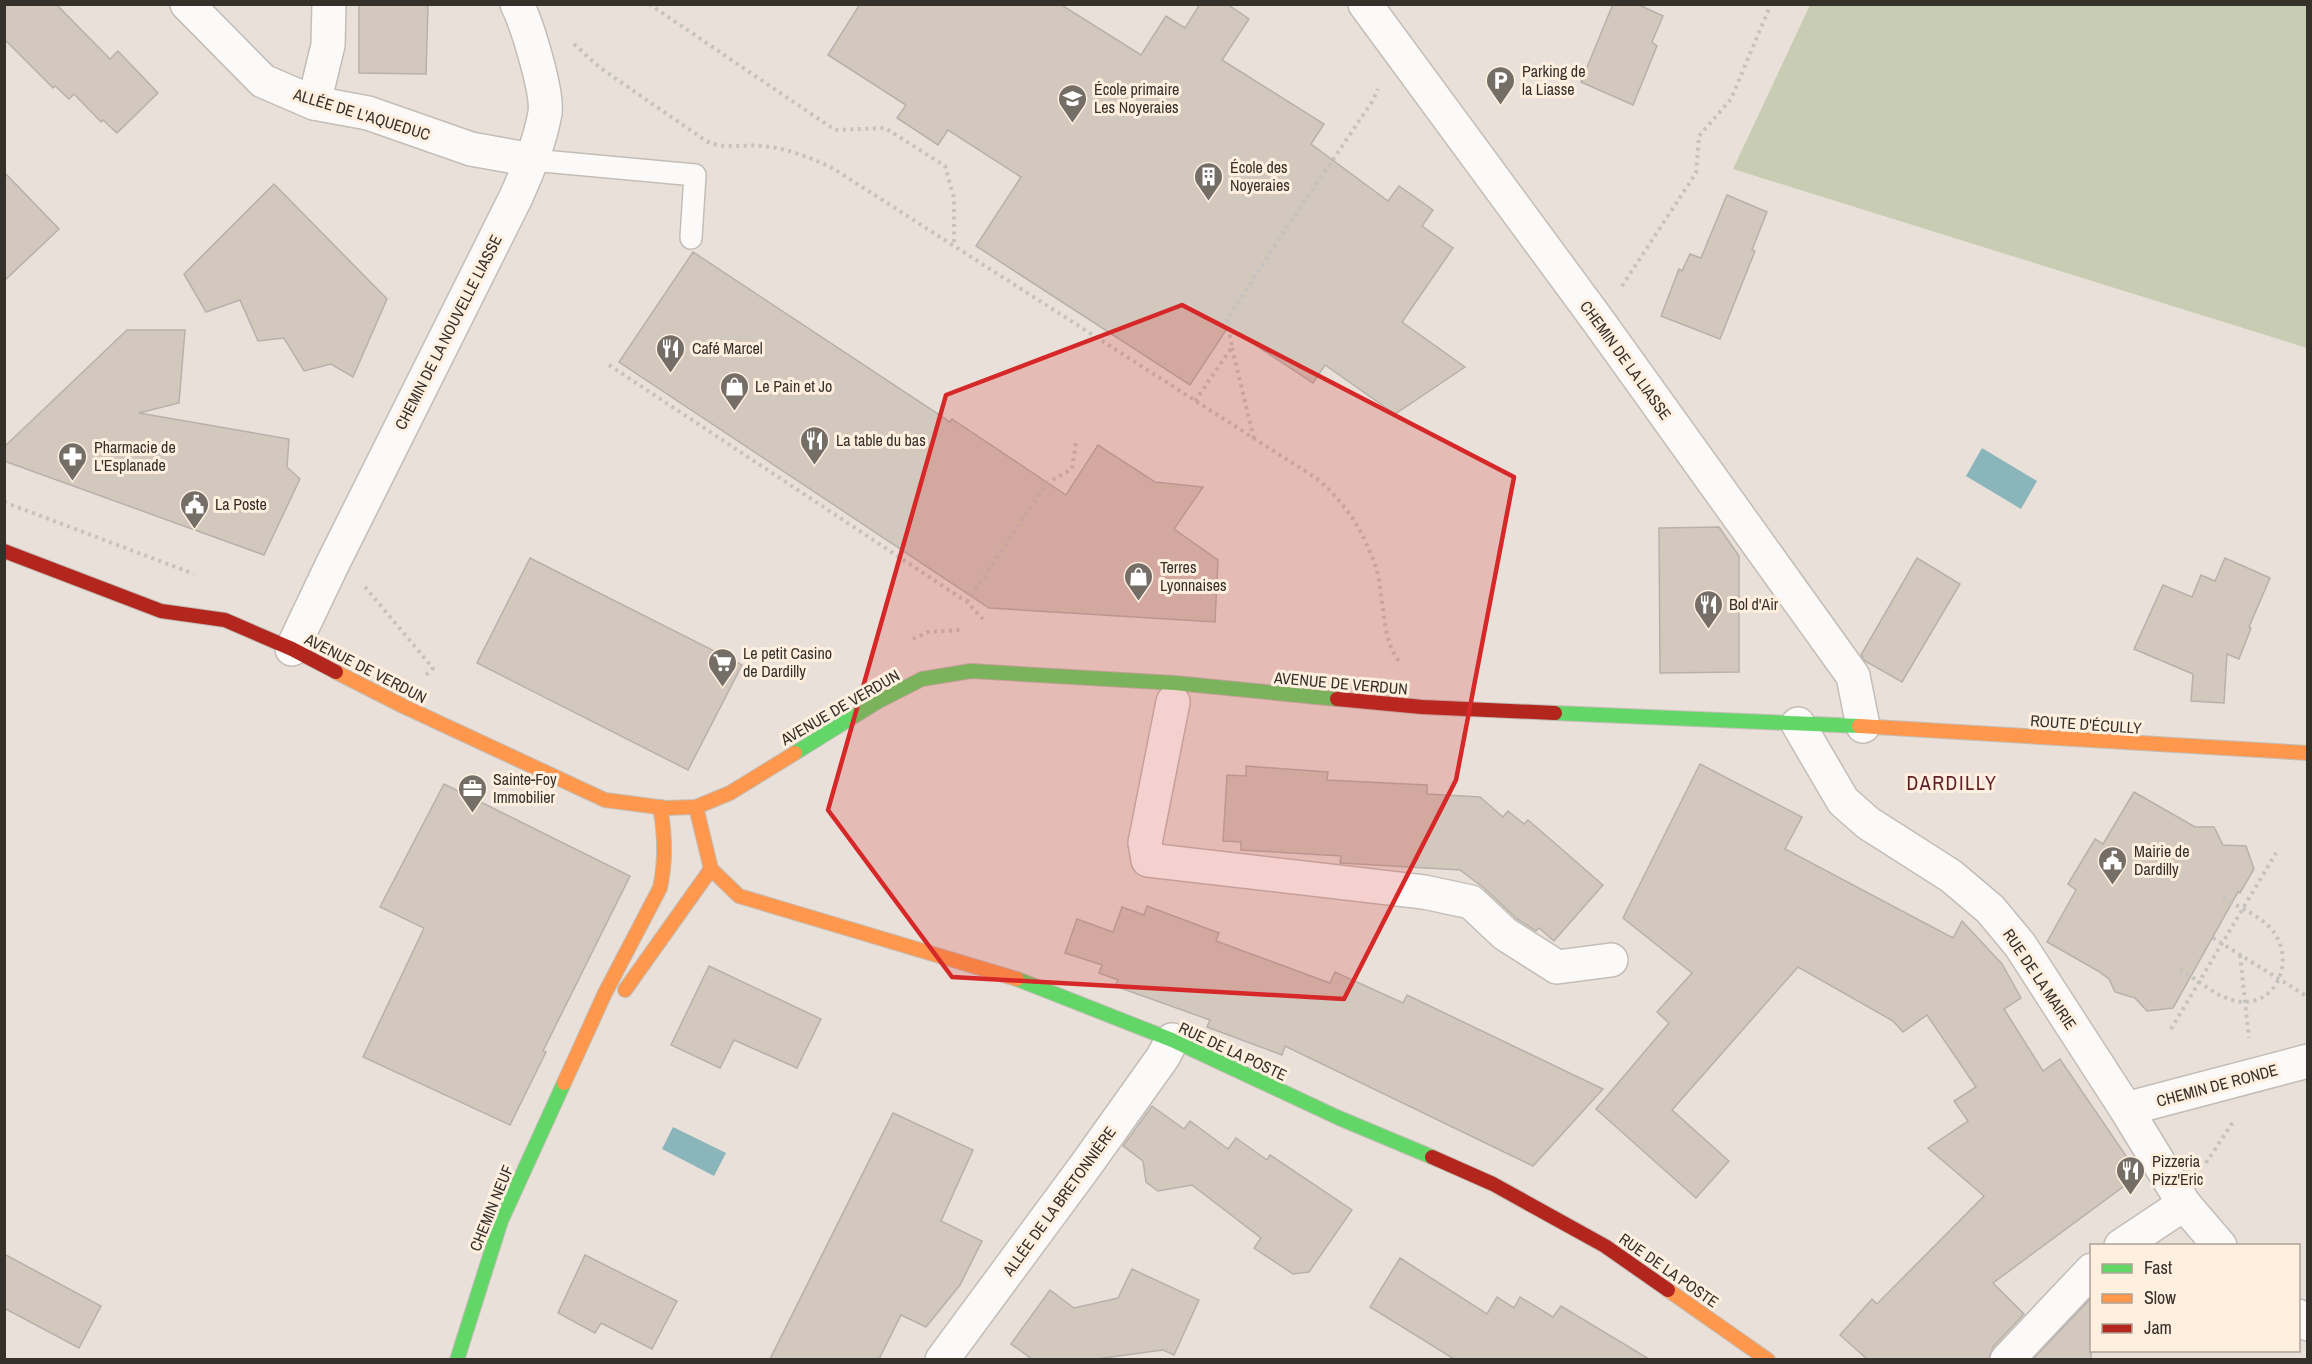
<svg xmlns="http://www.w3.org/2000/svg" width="2312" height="1364" font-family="'Archivo Narrow',sans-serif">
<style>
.green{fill:#c7ccb3}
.water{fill:#8ab5ba}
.building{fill:#d2c8bd;stroke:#b8b1ab;stroke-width:1.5}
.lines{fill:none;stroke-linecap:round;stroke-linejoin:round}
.lane-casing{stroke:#c3bdb7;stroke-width:24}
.street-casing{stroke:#c3bdb7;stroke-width:36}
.fast-casing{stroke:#c3bdb7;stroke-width:16}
.slow-casing{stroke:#c3bdb7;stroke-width:16}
.jam-casing{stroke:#c3bdb7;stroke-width:16}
.path{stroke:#c5c2bf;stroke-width:4;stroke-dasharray:3 4.5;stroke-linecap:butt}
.lane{stroke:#fcfaf9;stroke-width:21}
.street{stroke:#fcfaf9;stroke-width:33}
.fast{stroke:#63d668;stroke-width:14}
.slow{stroke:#ff974d;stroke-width:14}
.jam{stroke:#b3261e;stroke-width:14}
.marked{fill:#d62828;fill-opacity:0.2;stroke:#d62828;stroke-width:4.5;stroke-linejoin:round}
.labels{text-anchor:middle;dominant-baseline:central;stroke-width:6;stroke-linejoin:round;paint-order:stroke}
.poi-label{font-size:16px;fill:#35302a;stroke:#feefdf;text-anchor:start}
.street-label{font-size:16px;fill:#35302a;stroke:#feefdf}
.quarter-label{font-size:20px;letter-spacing:1.5px;fill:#631e2b;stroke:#feefdf}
</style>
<rect width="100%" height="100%" fill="#e9e1d9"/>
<!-- green -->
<polygon class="green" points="1810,5 2307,5 2307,348 1733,169"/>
<!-- water -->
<g class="water">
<polygon points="1982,448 2037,481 2021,509 1966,476"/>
<polygon points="673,1127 726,1153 714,1176 662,1149"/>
</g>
<!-- building -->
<g class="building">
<polygon points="4,4 56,4 110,59 118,51 158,93 117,133 103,120 101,122 74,94 69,99 55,86 53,88 4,39"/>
<polygon points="417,4 428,6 426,74 359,73 359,5"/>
<polygon points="860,4 1060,4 1141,55 1166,16 1185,28 1200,4 1227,4 1249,19 1222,60 1324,124 1311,144 1388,201 1399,186 1433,210 1422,226 1453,248 1402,322 1465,367 1395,414 1325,365 1313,383 1228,327 1190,385 976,246 1021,177 948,130 938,145 897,118 906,105 828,55"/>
<polygon points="1613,4 1637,4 1663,16 1652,42 1657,46 1633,105 1581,82"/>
<polygon points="4,172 59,229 4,281"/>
<polygon points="274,184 387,299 353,377 331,364 304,371 284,338 258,341 240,300 206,312 184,274"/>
<polygon points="1727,195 1767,212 1752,250 1755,251 1720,339 1661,316 1679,269 1682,271 1690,254 1701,258"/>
<polygon points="693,252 950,422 952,419 1066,495 1098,445 1155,482 1203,487 1174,529 1218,560 1215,622 989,608 619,362"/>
<polygon points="127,330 185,330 179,403 139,413 289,439 287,467 300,479 264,555 4,461 4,447"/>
<polygon points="1719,527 1739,556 1739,672 1660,673 1659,528"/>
<polygon points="530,558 742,665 688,770 477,663"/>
<polygon points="1917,558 1960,584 1902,682 1865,661 1861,655"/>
<polygon points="2225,558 2270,578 2249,627 2251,628 2239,659 2227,654 2224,703 2191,701 2193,674 2134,649 2163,585 2192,597 2201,575 2215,581"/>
<polygon points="1700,764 1802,817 1785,849 1953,938 1962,921 2002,964 2021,998 2004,1009 2043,1071 2060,1059 2139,1175 1993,1283 2024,1314 1993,1347 1989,1359 1867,1359 1840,1335 1872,1299 1877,1304 1984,1196 1928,1148 1968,1121 1954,1101 1976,1087 1927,1015 1903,1032 1893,1021 1798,967 1672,1110 1729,1161 1696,1198 1596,1109 1669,1023 1657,1012 1692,973 1623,918"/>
<polygon points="1246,766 1328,772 1327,780 1427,785 1427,794 1480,797 1503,817 1508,811 1524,824 1528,820 1603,885 1554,941 1539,928 1536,931 1517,919 1484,888 1460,870 1340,863 1341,856 1241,850 1241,842 1223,841 1227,775 1246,776"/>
<polygon points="444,784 630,876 543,1051 546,1052 510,1125 363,1057 424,928 380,907"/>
<polygon points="2134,792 2195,827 2214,827 2223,845 2246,846 2254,869 2240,893 2238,892 2173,1008 2147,1011 2135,998 2115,992 2109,979 2098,971 2047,942 2076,890 2068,884 2095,839 2103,844"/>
<polygon points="1147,906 1219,933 1216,941 1330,983 1335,972 1403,1003 1407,995 1603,1089 1533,1166 1285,1046 1282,1055 1207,1027 1210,1020 1115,986 1118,980 1099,973 1102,965 1065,953 1077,919 1113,932 1122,907 1144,915"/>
<polygon points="709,966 821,1019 797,1068 734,1040 720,1068 671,1045"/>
<polygon points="1152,1106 1184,1129 1190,1121 1228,1149 1236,1138 1267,1160 1270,1155 1352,1210 1309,1272 1293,1274 1254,1248 1261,1238 1192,1185 1158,1191 1146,1182 1143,1161 1123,1146"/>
<polygon points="893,1113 973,1150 941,1221 982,1241 960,1285 926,1327 901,1315 879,1359 770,1359"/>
<polygon points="4,1254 101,1306 79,1348 4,1308"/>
<polygon points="585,1255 677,1301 652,1349 601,1323 595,1333 558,1313"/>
<polygon points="1400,1258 1487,1314 1497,1297 1514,1308 1520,1297 1553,1317 1561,1306 1649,1359 1454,1359 1370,1307"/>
<polygon points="1132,1269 1199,1300 1174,1355 1163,1350 1096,1359 1032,1359 1011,1344 1050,1290 1074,1308 1118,1298"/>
<polygon points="2091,1298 2091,1359 2033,1359"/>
</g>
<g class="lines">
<defs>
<polyline id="lane" points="532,160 695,175 691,238"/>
<g id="street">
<polyline points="187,4 263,81 314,103 368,113 471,149 532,160"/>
<polyline points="1365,4 1599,322 1853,676 1863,726"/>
<polyline points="314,103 328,45 329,4"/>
<path d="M 292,649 L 332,565 L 516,197 C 528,170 540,142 545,113 C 548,92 527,24 517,4"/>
<polyline points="1173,702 1145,843 1148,860 1424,892 1471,902 1505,934 1557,967 1611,960"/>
<polyline points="1798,724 1843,801 1868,823 1951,876 1990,909 2020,945 2126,1109 2184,1204 2220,1246"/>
<polyline points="2126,1109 2308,1061"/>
<polyline points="2121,1246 2184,1204"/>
<polyline points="2298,1316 2308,1324"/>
<polyline points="942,1360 1086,1165 1163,1057 1172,1040"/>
<polyline points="2007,1360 2092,1270"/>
</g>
<g id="fast">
<polyline points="1555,713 1859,726"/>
<polyline points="795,753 877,702 922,679 971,671 1175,683 1337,699"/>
<polyline points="1017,979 1172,1040 1339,1118 1432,1157"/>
<polyline points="457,1360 501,1221 564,1083"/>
</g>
<g id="slow">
<polyline points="336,672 405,707 605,800 666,808 696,807 730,793 795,753"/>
<polyline points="1859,726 2308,753"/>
<polyline points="696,807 711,869 739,896 1017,979"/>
<polyline points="625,990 711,869"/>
<path d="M 564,1083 L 605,993 L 660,888 C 666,861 665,834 660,807"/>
<polyline points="1668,1290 1768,1360"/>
</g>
<g id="jam">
<polyline points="4,551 161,611 225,620 292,649 336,672"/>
<polyline points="1337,699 1422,707 1555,713"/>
<polyline points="1432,1157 1493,1184 1605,1246 1668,1290"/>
</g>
</defs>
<!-- lane casing -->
<use href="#lane" class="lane-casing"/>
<!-- street casing -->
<use href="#street" class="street-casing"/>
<!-- fast casing -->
<use href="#fast" class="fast-casing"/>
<!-- slow casing -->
<use href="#slow" class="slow-casing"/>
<!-- jam casing -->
<use href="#jam" class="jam-casing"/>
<!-- path -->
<g class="path">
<polyline points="649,4 835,130 885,128 945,166 954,198 954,246"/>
<path d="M 574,44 L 599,67 L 706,141 C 724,150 743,144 762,146 C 787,148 812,158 834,169 L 1319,480 C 1348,507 1363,530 1376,568 C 1385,596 1380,644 1402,664"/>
<polyline points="1622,286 1696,173 1699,136 1731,99 1771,4"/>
<polyline points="1232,348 1254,439"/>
<polyline points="609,365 967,602 983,619"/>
<polyline points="1195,401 1232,347 1227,320 1273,248 1372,102 1378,89"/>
<polyline points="4,502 194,574"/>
<polyline points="365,587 433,668 426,675"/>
<polyline points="967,602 1047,483 1072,469 1076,442"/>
<polyline points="913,639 928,632 961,630"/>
<polyline points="2213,938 2308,997"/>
<polyline points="2240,955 2249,1038"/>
<path d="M 2180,969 C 2196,979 2214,995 2232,1000 C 2274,1012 2297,963 2273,931 C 2261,916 2239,907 2223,898"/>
<polyline points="2171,1029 2276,853"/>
<polyline points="2206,1163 2233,1122"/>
</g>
<!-- lane -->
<use href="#lane" class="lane"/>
<!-- street -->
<use href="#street" class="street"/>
<!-- fast -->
<use href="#fast" class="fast"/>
<!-- slow -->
<use href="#slow" class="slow"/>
<!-- jam -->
<use href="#jam" class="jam"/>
</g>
<!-- marked area -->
<path class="marked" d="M 1182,305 L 1514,477 L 1456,780 L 1344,999 L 952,977 L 828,810 L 946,395 Z"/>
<!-- icons -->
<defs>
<symbol id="parking-pin" viewBox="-11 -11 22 30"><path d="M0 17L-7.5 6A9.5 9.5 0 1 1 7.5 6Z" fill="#746e67" stroke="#feefdf"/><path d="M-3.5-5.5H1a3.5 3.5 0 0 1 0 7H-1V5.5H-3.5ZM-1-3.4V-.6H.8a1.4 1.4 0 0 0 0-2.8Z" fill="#fff"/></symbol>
<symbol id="school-pin" viewBox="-11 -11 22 30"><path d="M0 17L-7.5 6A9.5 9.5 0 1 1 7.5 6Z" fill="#746e67" stroke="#feefdf"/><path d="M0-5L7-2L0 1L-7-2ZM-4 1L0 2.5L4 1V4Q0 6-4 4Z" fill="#fff"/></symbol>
<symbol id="building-pin" viewBox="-11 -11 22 30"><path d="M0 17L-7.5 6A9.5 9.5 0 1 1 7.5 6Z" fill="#746e67" stroke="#feefdf"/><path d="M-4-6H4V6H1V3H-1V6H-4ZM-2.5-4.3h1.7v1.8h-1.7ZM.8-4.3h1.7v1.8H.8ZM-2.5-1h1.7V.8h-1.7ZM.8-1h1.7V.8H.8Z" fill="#fff"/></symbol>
<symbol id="restaurant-pin" viewBox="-11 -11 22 30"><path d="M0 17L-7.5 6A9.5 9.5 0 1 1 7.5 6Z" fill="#746e67" stroke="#feefdf"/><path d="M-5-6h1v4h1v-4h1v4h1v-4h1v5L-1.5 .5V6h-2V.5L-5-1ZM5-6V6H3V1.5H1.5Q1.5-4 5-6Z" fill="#fff"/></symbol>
<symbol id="shop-pin" viewBox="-11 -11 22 30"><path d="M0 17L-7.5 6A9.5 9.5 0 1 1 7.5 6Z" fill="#746e67" stroke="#feefdf"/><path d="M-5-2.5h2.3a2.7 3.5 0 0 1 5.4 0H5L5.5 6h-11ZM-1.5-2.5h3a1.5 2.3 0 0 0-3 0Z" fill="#fff"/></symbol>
<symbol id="pharmacy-pin" viewBox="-11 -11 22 30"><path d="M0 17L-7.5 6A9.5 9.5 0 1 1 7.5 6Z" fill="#746e67" stroke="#feefdf"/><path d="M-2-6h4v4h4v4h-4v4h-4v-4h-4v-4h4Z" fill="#fff"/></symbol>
<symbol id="civic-pin" viewBox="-11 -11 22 30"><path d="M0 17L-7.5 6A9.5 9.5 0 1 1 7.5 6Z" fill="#746e67" stroke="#feefdf"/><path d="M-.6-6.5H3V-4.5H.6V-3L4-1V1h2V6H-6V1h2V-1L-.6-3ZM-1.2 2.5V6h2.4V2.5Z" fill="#fff"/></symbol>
<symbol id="supermarket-pin" viewBox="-11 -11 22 30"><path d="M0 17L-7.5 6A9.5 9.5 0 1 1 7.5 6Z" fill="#746e67" stroke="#feefdf"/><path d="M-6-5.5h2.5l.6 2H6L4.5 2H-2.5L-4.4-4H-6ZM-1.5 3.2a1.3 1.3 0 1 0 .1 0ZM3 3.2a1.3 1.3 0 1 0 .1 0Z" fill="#fff"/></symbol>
<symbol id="office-pin" viewBox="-11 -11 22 30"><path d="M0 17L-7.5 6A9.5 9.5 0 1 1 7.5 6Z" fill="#746e67" stroke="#feefdf"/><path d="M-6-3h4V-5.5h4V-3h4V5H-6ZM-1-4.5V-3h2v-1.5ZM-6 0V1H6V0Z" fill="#fff"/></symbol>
</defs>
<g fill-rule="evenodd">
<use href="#parking-pin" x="1484" y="64" width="33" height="45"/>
<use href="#school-pin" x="1056" y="82" width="33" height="45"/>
<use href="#building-pin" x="1192" y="160" width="33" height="45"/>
<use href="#restaurant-pin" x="654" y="332" width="33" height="45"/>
<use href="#shop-pin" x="718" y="370" width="33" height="45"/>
<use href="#restaurant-pin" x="798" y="424" width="33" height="45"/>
<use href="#pharmacy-pin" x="56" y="440" width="33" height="45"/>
<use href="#civic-pin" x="178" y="488" width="33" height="45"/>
<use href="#shop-pin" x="1122" y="560" width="33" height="45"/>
<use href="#restaurant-pin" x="1692" y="588" width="33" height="45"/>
<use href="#supermarket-pin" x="706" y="646" width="33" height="45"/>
<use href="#office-pin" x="456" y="772" width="33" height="45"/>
<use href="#civic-pin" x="2096" y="844" width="33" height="45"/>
<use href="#restaurant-pin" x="2114" y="1154" width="33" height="45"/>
</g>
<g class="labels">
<!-- poi labels -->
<g class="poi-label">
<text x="1522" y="71">Parking de<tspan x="1522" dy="18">la Liasse</tspan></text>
<text x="1094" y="89">École primaire<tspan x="1094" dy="18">Les Noyeraies</tspan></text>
<text x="1230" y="167">École des<tspan x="1230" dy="18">Noyeraies</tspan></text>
<text x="692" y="348">Café Marcel</text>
<text x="755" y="386">Le Pain et Jo</text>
<text x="836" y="440">La table du bas</text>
<text x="94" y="447">Pharmacie de<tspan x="94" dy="18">L'Esplanade</tspan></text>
<text x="215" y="504">La Poste</text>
<text x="1160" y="567">Terres<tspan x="1160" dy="18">Lyonnaises</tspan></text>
<text x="1729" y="604">Bol d'Air</text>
<text x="743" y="653">Le petit Casino<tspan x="743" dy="18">de Dardilly</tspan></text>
<text x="493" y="779">Sainte-Foy<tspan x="493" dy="18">Immobilier</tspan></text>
<text x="2134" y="851">Mairie de<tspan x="2134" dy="18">Dardilly</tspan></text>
<text x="2152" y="1161">Pizzeria<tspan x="2152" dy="18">Pizz'Eric</tspan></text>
</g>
<!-- street labels -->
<g class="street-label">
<text transform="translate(362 114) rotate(17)">ALLÉE DE L'AQUEDUC</text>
<text transform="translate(448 332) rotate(-63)">CHEMIN DE LA NOUVELLE LIASSE</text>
<text transform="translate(1626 360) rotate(54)">CHEMIN DE LA LIASSE</text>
<text transform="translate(366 668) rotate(27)">AVENUE DE VERDUN</text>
<text transform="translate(1341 683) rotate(5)">AVENUE DE VERDUN</text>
<text transform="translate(840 707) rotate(-30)">AVENUE DE VERDUN</text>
<text transform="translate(2086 724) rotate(4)">ROUTE D'ÉCULLY</text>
<text transform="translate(2040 979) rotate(56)">RUE DE LA MAIRIE</text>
<text transform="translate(1233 1051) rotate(25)">RUE DE LA POSTE</text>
<text transform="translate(2217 1085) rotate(-15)">CHEMIN DE RONDE</text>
<text transform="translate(1059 1201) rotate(-54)">ALLÉE DE LA BRETONNIÈRE</text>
<text transform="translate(491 1208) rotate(-68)">CHEMIN NEUF</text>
<text transform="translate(1669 1270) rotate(35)">RUE DE LA POSTE</text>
</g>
<!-- quarter labels -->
<g class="quarter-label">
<text x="1952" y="782">DARDILLY</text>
</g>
</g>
<!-- border -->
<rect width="2312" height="1364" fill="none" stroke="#35302a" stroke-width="12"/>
<!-- legend -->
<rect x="2090" y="1244" width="210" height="108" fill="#feefdf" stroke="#aea397" stroke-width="1.5"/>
<rect x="2102" y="1264" width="30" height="9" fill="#63d668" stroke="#aea397" stroke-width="1.5"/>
<text x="2144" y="1274" font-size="18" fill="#35302a">Fast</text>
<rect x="2102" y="1294" width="30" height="9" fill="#ff974d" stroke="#aea397" stroke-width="1.5"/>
<text x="2144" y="1304" font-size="18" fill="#35302a">Slow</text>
<rect x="2102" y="1324" width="30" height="9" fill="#b3261e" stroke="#aea397" stroke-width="1.5"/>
<text x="2144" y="1334" font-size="18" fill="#35302a">Jam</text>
</svg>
